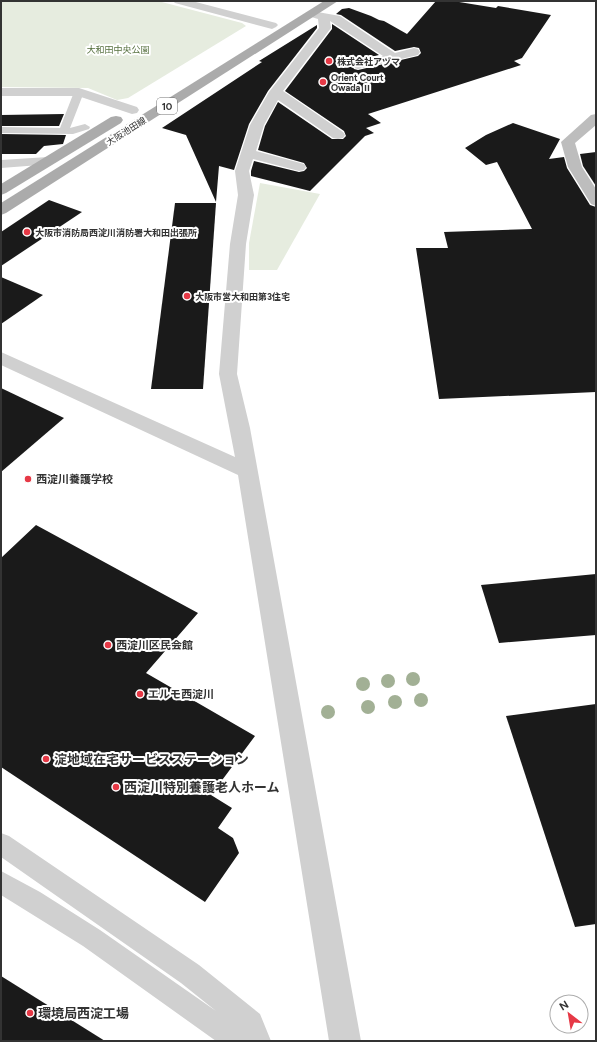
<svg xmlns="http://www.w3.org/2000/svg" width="597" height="1042" font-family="Figtree,'Noto Sans JP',sans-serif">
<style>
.green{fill:#e6ecdf}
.building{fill:#1a1a1a}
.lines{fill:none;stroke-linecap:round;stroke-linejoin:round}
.lane{fill:#d0d0d0;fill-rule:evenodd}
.street{fill:#d0d0d0;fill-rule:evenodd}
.secondary{fill:#bdbdbd;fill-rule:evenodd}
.primary{fill:#ababab;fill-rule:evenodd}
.tree{fill:#a2b095}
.poi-dot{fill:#e63946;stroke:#fff;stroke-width:1.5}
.labels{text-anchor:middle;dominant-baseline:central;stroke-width:4;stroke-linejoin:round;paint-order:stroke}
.far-park-label{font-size:9px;fill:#56703f;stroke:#fff}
.far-poi-label{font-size:9px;font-weight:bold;fill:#333;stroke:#fff;text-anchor:start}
.far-street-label{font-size:9px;fill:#333;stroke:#fff}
.shield{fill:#fff;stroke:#707070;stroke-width:1}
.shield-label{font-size:10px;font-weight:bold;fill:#333}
.poi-label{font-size:11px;font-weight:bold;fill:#333;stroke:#fff;text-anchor:start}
.near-poi-label{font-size:13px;font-weight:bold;fill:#333;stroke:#fff;text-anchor:start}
</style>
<rect width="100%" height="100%" fill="#fff"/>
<!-- green -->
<g class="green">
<polygon points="1,1 158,1 242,23 246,26 128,98 117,100 88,88 1,87"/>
<polygon points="260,183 320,194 277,270 249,270 249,243"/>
</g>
<!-- building -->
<g class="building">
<polygon points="436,1 453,1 496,8 498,6 551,15 522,58 514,61 521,65 368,114 381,123 366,128 374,133 365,136 310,191 251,176 251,171 254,161 299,172 304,171 307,168 304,163 258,150 265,126 278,102 332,139 343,139 346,136 344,131 285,91 332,29 332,24 379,55 354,61 351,64 354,69 358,70 418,56 421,53 419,48 414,47 395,51 341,15 336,14 342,9 349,8 371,16 379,20 384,21 407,34"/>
<polygon points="317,25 317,28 268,91 249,124 234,170 219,166 216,202 186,135 162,128 262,62 259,61"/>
<polygon points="64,114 59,126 1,126 1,115"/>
<polygon points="513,123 560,139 549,159 564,157 567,168 590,205 596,207 596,392 439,399 416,248 448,248 444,232 532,229 497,162 486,165 465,148 486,135"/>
<polygon points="1,134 66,135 63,144 44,146 36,154 1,154"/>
<polygon points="596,152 596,186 583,166 580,154"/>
<polygon points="49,200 82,212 1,266 1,232"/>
<polygon points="175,203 216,203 203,389 151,389"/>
<polygon points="1,277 43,295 1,324"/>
<polygon points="1,388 64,418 1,472"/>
<polygon points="36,525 198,613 146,673 255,736 211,795 232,808 218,828 233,838 239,853 205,902 1,767 1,558"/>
<polygon points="596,574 596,635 499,643 481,585"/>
<polygon points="596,704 596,924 575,927 506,716"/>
<polygon points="1,976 105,1041 1,1041"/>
</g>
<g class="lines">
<!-- lane -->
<g class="lane">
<polygon points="79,89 84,92 70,128 85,124 90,127 89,129 73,134 1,133 1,127 60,128 74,92"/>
<polygon points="1,833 9,836 199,965 260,1014 271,1041 216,1041 83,946 1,895 1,871 40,892 100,930 216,1011 181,983 1,857"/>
</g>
<!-- street -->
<g class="street">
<polygon points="173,1 192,1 276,23 278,25 276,27 272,29 175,3"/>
<polygon points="312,11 340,16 395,53 414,48 418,49 420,52 418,55 358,69 354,68 352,65 354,62 383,56 330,21 331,28 283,91 343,132 345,135 343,138 338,139 333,138 278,100 264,125 256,151 304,164 306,167 304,170 299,171 253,159 249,171 254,195 246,244 237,374 250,428 361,1041 329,1041 238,475 1,365 1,352 235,457 219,374 230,244 238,195 235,171 250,125 269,92 319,28 318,19 308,16 306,14 308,12"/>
<polygon points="1,88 79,88 137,107 139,110 137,113 132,114 78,96 1,96"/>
<polygon points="48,157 53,158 55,161 53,164 1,168 1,160"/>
</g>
<!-- secondary -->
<polygon class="secondary" points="596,114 596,125 575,143 582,167 596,189 596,206 591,204 568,167 561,142 591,115"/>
<!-- primary -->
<g class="primary">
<polygon points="324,1 338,1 6,213 1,215 1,203"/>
<polygon points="116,116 121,117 123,120 121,123 6,193 1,195 1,184 111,117"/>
</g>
</g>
<!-- trees -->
<g class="tree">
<circle cx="413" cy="679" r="7"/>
<circle cx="388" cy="681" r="7"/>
<circle cx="363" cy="684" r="7"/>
<circle cx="421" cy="700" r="7"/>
<circle cx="395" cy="702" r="7"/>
<circle cx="368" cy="707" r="7"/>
<circle cx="328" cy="712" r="7"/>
</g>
<!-- markers -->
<g class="poi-dot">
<circle cx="329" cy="61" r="4"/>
<circle cx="323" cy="82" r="4"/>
<circle cx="27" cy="232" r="4"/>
<circle cx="187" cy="296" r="4"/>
<circle cx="28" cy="479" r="4"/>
<circle cx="108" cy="645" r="4"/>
<circle cx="140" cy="694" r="4"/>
<circle cx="46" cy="759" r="4"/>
<circle cx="116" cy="787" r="4"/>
<circle cx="30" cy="1013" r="4"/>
</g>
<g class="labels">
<!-- far-park labels -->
<g class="far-park-label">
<text x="118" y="49">大和田中央公園</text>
</g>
<!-- far-poi labels -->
<g class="far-poi-label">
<text x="337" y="61">株式会社アヅマ</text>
<text x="331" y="77">Orient Court<tspan x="331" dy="10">Owada Ⅱ</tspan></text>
<text x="35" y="232">大阪市消防局西淀川消防署大和田出張所</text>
<text x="195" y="296">大阪市営大和田第3住宅</text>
</g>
<!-- far-street labels -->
<g class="far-street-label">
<text transform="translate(126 131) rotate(-32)">大阪池田線</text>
</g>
<!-- shield labels -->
<rect class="shield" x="157" y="98" width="20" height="16" rx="3"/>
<g class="shield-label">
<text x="167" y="106">10</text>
</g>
<!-- poi labels -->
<g class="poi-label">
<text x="36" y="479">西淀川養護学校</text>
<text x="116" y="645">西淀川区民会館</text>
<text x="148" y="694">エルモ西淀川</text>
</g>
<!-- near-poi labels -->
<g class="near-poi-label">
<text x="54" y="759">淀地域在宅サービスステーション</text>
<text x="124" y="787">西淀川特別養護老人ホーム</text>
<text x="38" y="1013">環境局西淀工場</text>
</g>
</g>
<!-- border -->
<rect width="597" height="1042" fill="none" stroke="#333333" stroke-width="4"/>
<!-- north arrow -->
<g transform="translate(569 1014) rotate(329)"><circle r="19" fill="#ffffff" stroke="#adadad"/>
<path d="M0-3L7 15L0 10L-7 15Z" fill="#e63946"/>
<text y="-6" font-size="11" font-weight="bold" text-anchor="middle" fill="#333333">N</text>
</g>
</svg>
